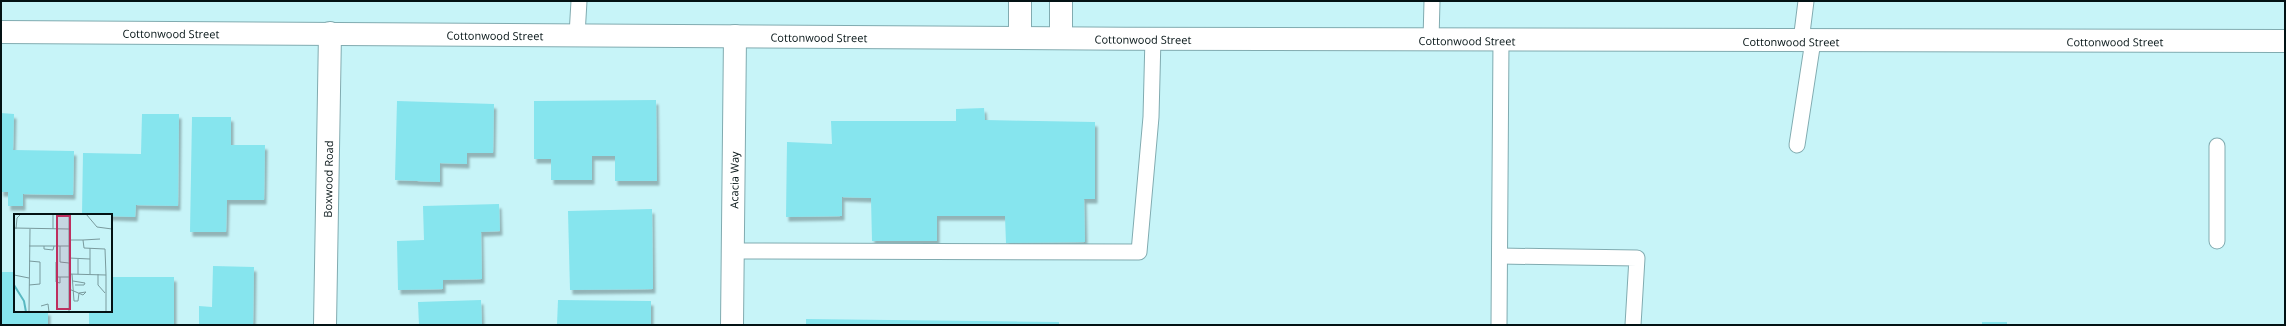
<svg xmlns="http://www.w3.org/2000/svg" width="2286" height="326" font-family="'Open Sans',sans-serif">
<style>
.building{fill:#86e5ee;filter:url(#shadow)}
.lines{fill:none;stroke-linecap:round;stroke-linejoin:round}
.lane-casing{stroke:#81abb0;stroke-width:17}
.street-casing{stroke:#81abb0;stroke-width:24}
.secondary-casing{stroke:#81abb0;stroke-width:24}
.lane{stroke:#fff;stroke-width:15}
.street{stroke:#fff;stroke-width:22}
.secondary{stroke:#fff;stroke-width:22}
.labels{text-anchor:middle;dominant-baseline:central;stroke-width:3;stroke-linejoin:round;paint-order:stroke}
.street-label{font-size:11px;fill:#031214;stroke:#c7f4f8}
.inset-river{fill:none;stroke:#58b8c1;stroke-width:2}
.inset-road{fill:none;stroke:#799a9d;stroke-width:1}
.view{fill:#bd2f5f;fill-opacity:0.15;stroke:#bd2f5f;stroke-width:2}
.inset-edge{fill:none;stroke:#031214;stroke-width:2}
</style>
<defs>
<filter id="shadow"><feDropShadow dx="2.5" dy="4.5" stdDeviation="1" flood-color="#0004"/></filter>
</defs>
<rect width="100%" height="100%" fill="#c7f4f8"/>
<!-- building -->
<g class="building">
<polygon points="656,100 657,181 615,181 615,156 592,156 592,180 551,180 551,159 534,159 534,101"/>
<polygon points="397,101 494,104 493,153 467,153 467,164 440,163 440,182 395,180"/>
<polygon points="984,108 985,120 1095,122 1095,199 1084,199 1085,242 1006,243 1005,216 937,216 937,241 872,241 871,198 842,197 842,216 786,217 787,142 832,144 831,121 956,121 956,109"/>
<polygon points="1,113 14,114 13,150 74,151 73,195 23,194 23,206 8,206 8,192 1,192"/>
<polygon points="142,114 179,114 178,206 136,205 135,217 82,215 83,153 141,154"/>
<polygon points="192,117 231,117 231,145 265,145 264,200 227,200 226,232 190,232"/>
<polygon points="499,204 500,231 481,232 482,279 443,280 443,289 398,290 397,241 424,240 423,206"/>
<polygon points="652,209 653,289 570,290 568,211"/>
<polygon points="213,266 254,267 253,325 199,325 199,306 212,307"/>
<polygon points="1,272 15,272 15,311 48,311 48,325 1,325"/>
<polygon points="111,277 174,277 174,325 89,325 89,311 111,311"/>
<polygon points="481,300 482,325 419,325 418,302"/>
<polygon points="558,300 651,301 651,325 557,325"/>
<polygon points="806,319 1059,322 1059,325 806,325"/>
<rect x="1982" y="322" width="25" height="3"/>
</g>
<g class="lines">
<defs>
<g id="lane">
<polyline points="577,35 579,1"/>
<polyline points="1431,40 1432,1"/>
<polyline points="1801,41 1806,1"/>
<polyline points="1797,145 1813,41"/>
<polyline points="2217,146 2217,241"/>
<polyline points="732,251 1139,252 1151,117 1153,37"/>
<polyline points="1500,256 1637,258 1633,325"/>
<polyline points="1499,325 1501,40"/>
</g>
<g id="street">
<polyline points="1020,1 1020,38"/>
<polyline points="1061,38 1061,1"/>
<path id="s1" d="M 325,325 L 330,33"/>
<path id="s2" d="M 732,325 L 735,36"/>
</g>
<g id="secondary">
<path id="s3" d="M 1,32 C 762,36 1524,43 2285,41"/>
</g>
</defs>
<!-- lane casing -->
<use href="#lane" class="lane-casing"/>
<!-- street casing -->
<use href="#street" class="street-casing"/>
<!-- secondary casing -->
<use href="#secondary" class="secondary-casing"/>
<!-- lane -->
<use href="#lane" class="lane"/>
<!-- street -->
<use href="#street" class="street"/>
<!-- secondary -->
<use href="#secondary" class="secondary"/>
</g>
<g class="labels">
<!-- street labels -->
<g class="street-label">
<text stroke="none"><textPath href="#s3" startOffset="170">Cottonwood Street</textPath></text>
<text stroke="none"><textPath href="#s3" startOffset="494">Cottonwood Street</textPath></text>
<text stroke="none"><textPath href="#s3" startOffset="818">Cottonwood Street</textPath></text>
<text stroke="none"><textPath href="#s3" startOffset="1142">Cottonwood Street</textPath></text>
<text stroke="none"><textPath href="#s3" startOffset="1466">Cottonwood Street</textPath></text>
<text stroke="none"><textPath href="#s3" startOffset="1790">Cottonwood Street</textPath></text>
<text stroke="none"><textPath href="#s3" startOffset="2114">Cottonwood Street</textPath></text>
<text stroke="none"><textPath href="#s1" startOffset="146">Boxwood Road</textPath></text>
<text stroke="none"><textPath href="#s2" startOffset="145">Acacia Way</textPath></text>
</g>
</g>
<!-- overview -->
<g transform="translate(14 214)">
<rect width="98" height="98" fill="#c7f4f8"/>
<path class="inset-river" d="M 0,71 L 10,87 L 12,98"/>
<path class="inset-road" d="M 39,0 L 39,15M 72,0 L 83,13 L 98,15M 0,14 L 55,15M 2,15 L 3,4 L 7,0M 55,26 L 69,26 L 70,34 L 91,35 L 92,61M 69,26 L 86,25M 0,28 L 0,56M 15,32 L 55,32M 30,32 L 30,35 L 39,36 L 40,32M 46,32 L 46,48 L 55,49M 55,44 L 76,45M 64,45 L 64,60M 42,48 L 42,68 L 46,69 L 46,63M 55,60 L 92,61 L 92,98M 58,60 L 60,87 L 64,87 L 65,79M 76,60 L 76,34M 84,60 L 84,71 L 91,79M 0,61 L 15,64M 42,63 L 55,63M 59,67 L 71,69 L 70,71 L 61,71M 15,71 L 26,70 L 26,48 L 15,47M 55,75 L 69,81 L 72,78 L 65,79M 27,92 L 34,90 L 35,98M 15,98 L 16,15M 55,98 L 55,0"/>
<path class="view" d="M 43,2 L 56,2 L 56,95 L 43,95 Z"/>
<rect width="98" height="98" class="inset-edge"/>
</g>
<!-- border -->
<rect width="2286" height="326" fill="none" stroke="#031214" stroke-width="4"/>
</svg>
